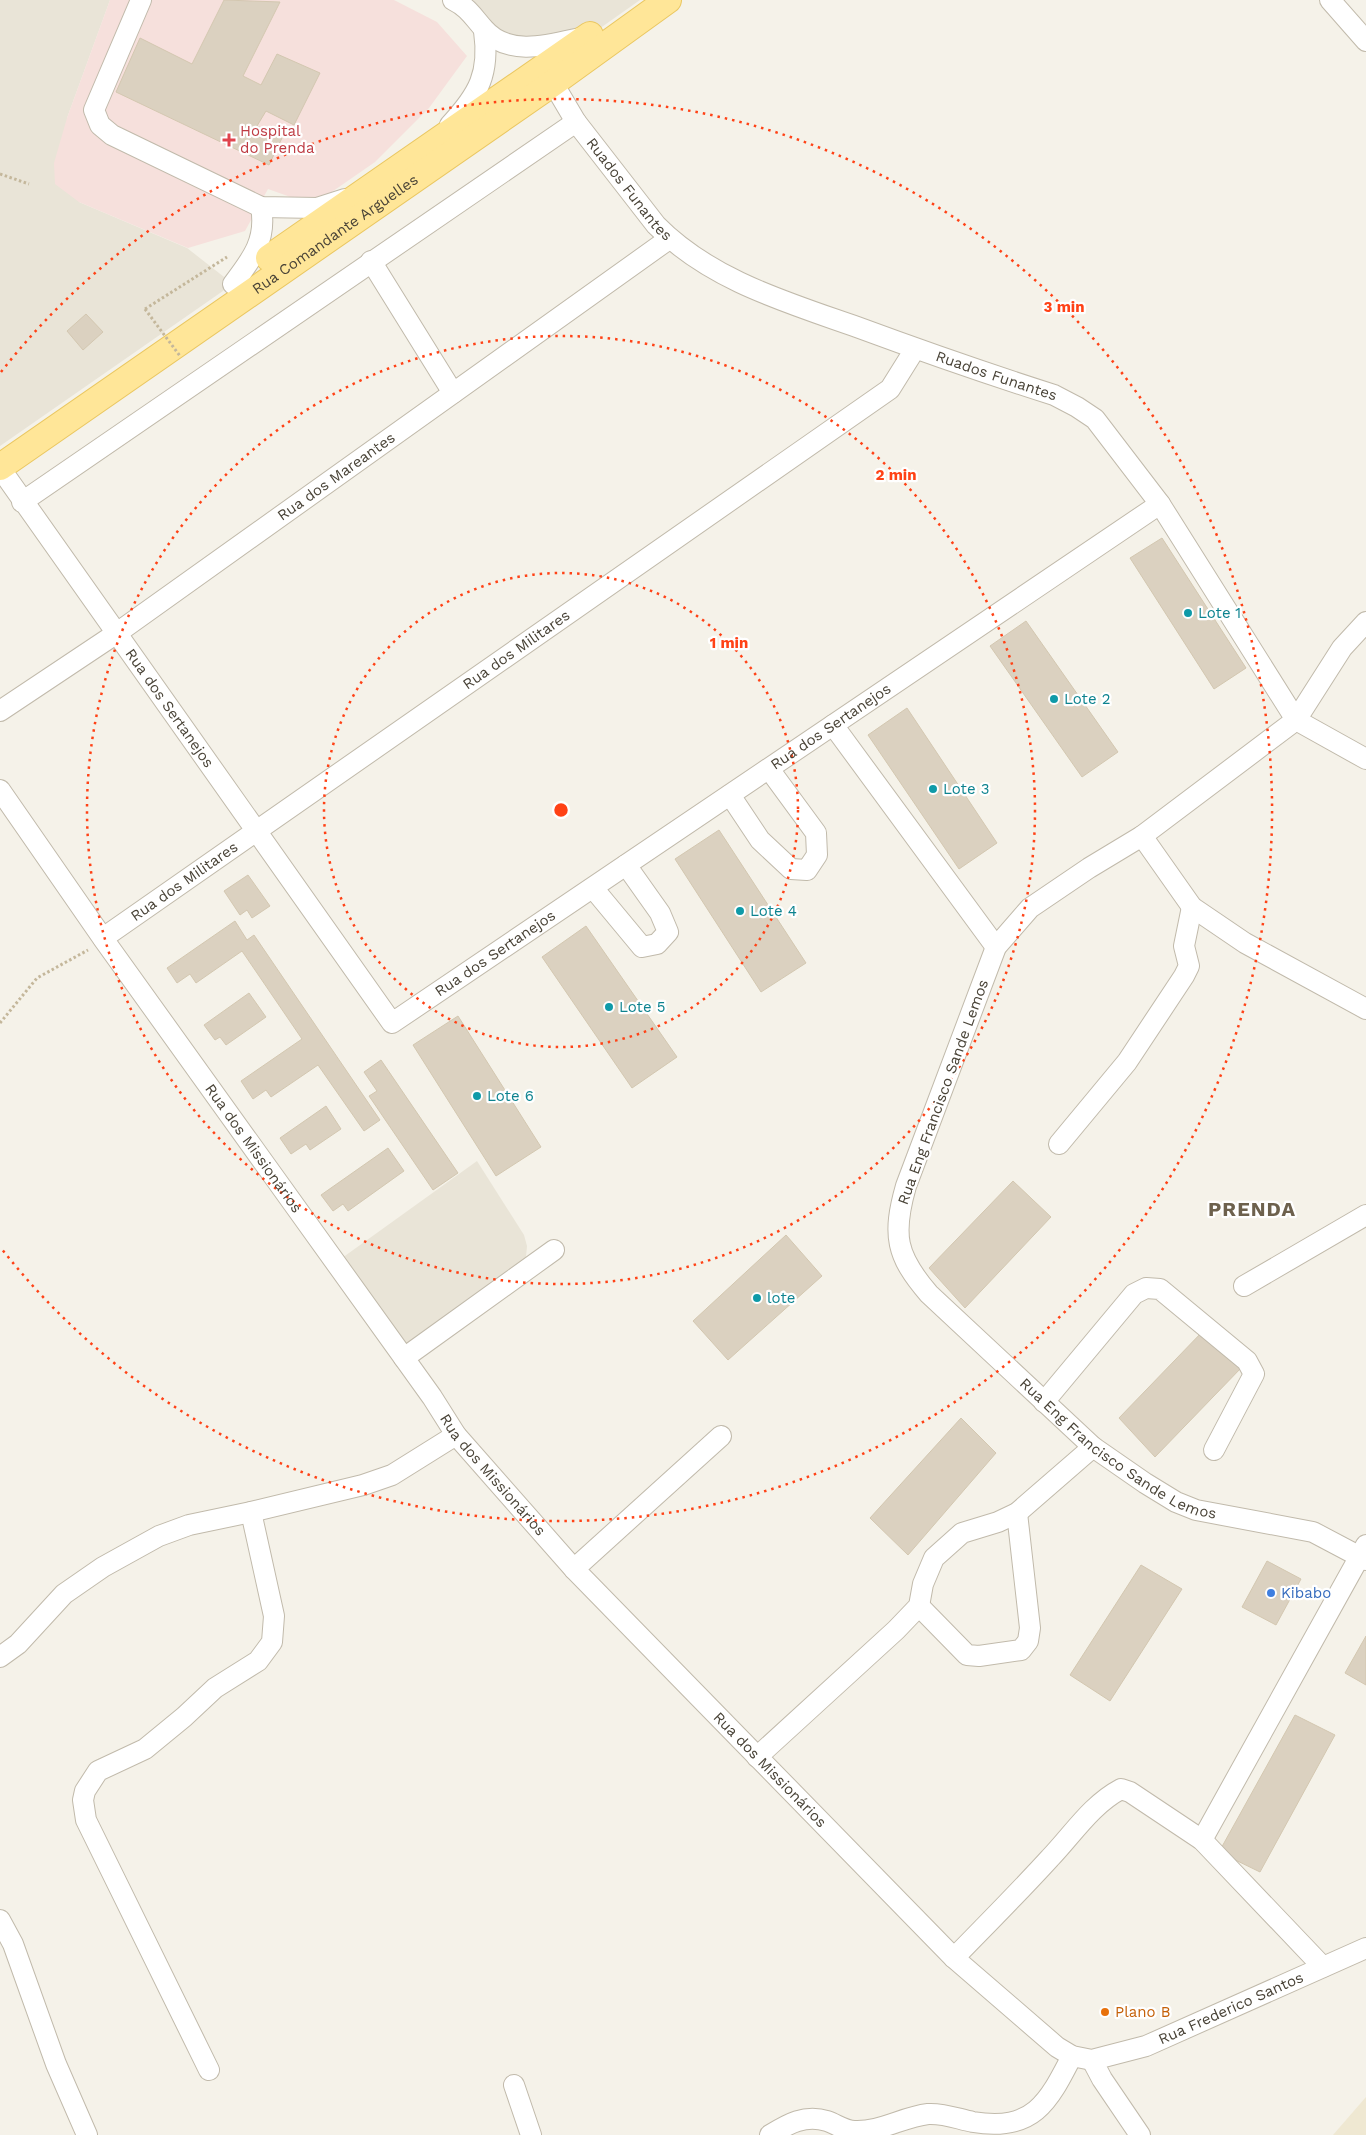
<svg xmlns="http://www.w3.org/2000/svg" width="1366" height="2135" font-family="'Work Sans',sans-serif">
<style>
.residential{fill:#e9e4d7}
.education{fill:#efe8d2}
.medical{fill:#f6e0dc}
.building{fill:#dbd1c0;stroke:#d3c7b0}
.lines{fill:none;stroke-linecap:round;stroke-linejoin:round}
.minor-casing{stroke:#c1baab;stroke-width:22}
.major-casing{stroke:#eac761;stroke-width:28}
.path{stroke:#c4b79b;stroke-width:3;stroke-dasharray:2.5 2.5;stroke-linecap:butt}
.minor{stroke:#fff;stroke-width:20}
.major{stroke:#ffe698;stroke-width:26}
.path-bridge{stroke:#c4b79b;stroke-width:3;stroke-dasharray:2.5 2.5;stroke-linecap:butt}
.ring{fill:none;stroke:#ff4216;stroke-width:2.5;stroke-dasharray:2.5 5}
.health-dot{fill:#e0444e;stroke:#fff;stroke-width:2}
.culture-dot{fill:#0f9aa8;stroke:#fff;stroke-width:2}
.shop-dot{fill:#3f7fe0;stroke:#fff;stroke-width:2}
.food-dot{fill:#e8710a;stroke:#fff;stroke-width:2}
.labels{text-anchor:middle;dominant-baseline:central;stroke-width:4.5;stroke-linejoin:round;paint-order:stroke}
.health-label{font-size:15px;fill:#be3a42;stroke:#fff;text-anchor:start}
.street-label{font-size:15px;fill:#494337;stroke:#fff}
.culture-label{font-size:15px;fill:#0d838f;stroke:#fff;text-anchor:start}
.shop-label{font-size:15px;fill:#366cbe;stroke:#fff;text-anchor:start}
.food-label{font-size:15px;fill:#c56008;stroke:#fff;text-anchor:start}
.district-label{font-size:20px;font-weight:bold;letter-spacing:1px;fill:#6d614d;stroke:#fff}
.centre{fill:#ff4216;stroke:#fff;stroke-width:2.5}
.ring-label{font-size:15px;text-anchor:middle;font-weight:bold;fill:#ff4216;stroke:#fff;stroke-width:4.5;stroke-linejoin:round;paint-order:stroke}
</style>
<rect width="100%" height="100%" fill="#f5f2e9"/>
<!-- residential -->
<g class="residential">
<polygon points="0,0 110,0 67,118 79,202 187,248 233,284 0,446"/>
<polygon points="453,0 640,0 589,36 522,46"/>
<polygon points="477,1161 524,1235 527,1246 526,1257 521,1270 404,1358 342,1258"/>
</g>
<!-- education -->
<polygon class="education" points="1366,2097 1366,2135 1333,2135"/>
<!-- medical -->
<polygon class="medical" points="110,0 394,0 437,22 467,56 429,108 375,162 313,205 268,189 245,231 188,248 79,202 55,184 54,163 67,118"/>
<!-- building -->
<g class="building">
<polygon points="224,0 280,2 243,76 261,85 277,54 320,73 294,125 266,111 257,126 282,138 269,165 116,92 140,38 192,64"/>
<polygon points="86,314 103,332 83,350 67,331"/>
<polygon points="1162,538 1246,668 1214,689 1130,558"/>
<polygon points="1026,621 1118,752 1082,777 990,646"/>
<polygon points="907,708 997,843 959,869 868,735"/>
<polygon points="719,830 806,963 761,992 675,859"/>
<polygon points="248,875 270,906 252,918 247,910 240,915 224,891"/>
<polygon points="235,921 247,940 254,935 380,1120 364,1131 318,1065 271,1097 266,1090 253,1099 241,1081 302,1039 242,951 196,983 190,974 177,983 167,968"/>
<polygon points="586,926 677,1057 632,1088 542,957"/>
<polygon points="249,993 266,1017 226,1045 220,1037 215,1040 204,1025"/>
<polygon points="458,1016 541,1147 496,1176 413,1045"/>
<polygon points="381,1060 458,1173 433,1190 369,1096 377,1091 364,1072"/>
<polygon points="326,1106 341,1129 310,1150 306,1144 291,1154 280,1138"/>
<polygon points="388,1148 404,1171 348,1211 343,1204 333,1211 321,1195"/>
<polygon points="1013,1181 1051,1217 965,1308 929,1268"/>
<polygon points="786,1235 822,1276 728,1360 693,1321"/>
<polygon points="1204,1330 1242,1367 1155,1457 1119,1418"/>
<polygon points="961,1418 996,1453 908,1555 870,1518"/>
<polygon points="1267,1561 1301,1579 1276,1625 1242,1607"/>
<polygon points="1141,1565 1182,1589 1110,1701 1070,1675"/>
<polygon points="1366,1636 1366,1685 1345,1673"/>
<polygon points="1295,1715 1335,1735 1260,1872 1219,1852"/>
</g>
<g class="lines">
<defs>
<g id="minor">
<polyline points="141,0 94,110 100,125 112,135 261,207 317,208 345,199"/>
<path d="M 453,0 C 469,8 473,17 484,29 C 508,57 549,45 580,38"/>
<polyline points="1330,0 1366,41"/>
<path id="s1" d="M 553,83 L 576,122 L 656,225 C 710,280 786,302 857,327 C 922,351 988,374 1054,395 L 1077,407 L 1095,419 L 1160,504 L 1296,720 L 1366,759"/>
<path d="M 450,125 C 479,94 490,73 484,31"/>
<polyline points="371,261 453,393"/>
<path d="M 233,284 C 252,259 267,240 261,207"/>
<path id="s2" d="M 0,468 L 392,1023 L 1160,504"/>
<polyline points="22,502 576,122"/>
<path id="s3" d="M 1366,622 L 1342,648 L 1296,720 L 1142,836 L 1089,868 L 1030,908 L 996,947 L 906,1186 C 892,1235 896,1256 929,1294 L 1093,1447 L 1145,1483 L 1176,1502 L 1196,1510 L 1313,1532 L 1366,1560"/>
<path id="s4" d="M 0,711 L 117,633 L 669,239"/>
<polyline points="833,725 996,947"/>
<path id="s5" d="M 0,790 L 104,940 L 432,1397 L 456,1435 L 574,1569 L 954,1958 L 1057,2047 L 1072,2056 L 1092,2060 L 1146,2046 L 1366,1948"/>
<polyline points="730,795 760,840 791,869 807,870 817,855 816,833 769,769"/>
<polyline points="1142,836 1192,907 1245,943 1366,1009"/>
<polyline points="593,888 642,947 657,944 668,932 660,913 626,865"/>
<path id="s6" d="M 103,938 L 890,389 L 915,349"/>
<polyline points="1059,1144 1127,1062 1184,976 1189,966 1184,946 1192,907"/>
<polyline points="1244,1286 1366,1215"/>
<polyline points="404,1358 554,1250"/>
<polyline points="1044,1402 1134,1294 1146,1288 1160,1289 1247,1361 1254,1374 1214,1450"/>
<polyline points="574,1569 721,1436"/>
<polyline points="919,1606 967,1655 979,1656 1021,1650 1028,1641 1030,1628 1017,1513"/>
<polyline points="0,1657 18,1644 64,1594 103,1567 159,1536 189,1525 251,1512 363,1485 392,1475 456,1435"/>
<polyline points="757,1757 896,1630 919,1606 923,1584 934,1558 962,1533 998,1522 1017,1513 1093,1447"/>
<polyline points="1202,1840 1366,1545"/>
<polyline points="0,1920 13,1944 56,2064 87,2135"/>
<path d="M 954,1958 C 986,1925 1019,1892 1050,1858 C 1073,1834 1091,1805 1121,1789 L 1130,1792 L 1202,1840 L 1323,1967"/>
<polyline points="1092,2060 1102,2079 1140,2135"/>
<polyline points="209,2070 86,1820 83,1800 85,1791 98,1771 145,1749 184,1717 215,1688 258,1661 272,1642 274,1616 251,1512"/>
<polyline points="514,2085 531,2135"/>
<path d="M 770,2135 C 788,2124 805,2114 827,2121 C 836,2124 845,2131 855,2131 C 880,2132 903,2117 928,2114 C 944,2113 958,2119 973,2122 C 1033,2132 1048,2103 1072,2056"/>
</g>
<g id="major">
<polyline points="269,258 590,35"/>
<path id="s7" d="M 0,467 L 553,83 L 668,0"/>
</g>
</defs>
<!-- minor casing -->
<use href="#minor" class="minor-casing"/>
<!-- major casing -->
<use href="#major" class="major-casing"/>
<!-- path -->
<g class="path">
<polyline points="0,174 29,184"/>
<polyline points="145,309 227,257"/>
<polyline points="0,1023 37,978 88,950"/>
</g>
<!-- minor -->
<use href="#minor" class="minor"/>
<!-- major -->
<use href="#major" class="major"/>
<!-- path-bridge -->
<polyline class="path-bridge" points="145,309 180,356"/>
</g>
<!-- distance rings -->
<g class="ring">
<circle cx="561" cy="810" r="237"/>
<circle cx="561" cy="810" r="474"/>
<path d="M1 372A711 711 0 1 1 1 1248"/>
</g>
<!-- markers -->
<path class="health-dot" d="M226.5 132.5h5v5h5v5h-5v5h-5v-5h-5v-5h5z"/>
<g class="culture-dot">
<circle cx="1188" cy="613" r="5"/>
<circle cx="1054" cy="699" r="5"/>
<circle cx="933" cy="789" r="5"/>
<circle cx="740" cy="911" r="5"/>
<circle cx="609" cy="1007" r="5"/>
<circle cx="477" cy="1096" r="5"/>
<circle cx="757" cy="1298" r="5"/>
</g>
<circle class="shop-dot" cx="1271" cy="1593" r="5"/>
<circle class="food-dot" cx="1105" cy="2012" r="5"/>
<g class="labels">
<!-- health labels -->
<g class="health-label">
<text x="240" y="131">Hospital<tspan x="240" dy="17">do Prenda</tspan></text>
</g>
<!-- street labels -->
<g class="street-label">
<text stroke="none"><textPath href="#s1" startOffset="131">Ruados Funantes</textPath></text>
<text stroke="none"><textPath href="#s7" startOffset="408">Rua Comandante Arguelles</textPath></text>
<text stroke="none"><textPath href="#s1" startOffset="551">Ruados Funantes</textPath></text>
<text stroke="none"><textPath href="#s4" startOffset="410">Rua dos Mareantes</textPath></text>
<text stroke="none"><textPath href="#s6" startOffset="504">Rua dos Militares</textPath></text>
<text stroke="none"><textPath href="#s2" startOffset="294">Rua dos Sertanejos</textPath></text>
<text stroke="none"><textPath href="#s2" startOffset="1209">Rua dos Sertanejos</textPath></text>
<text stroke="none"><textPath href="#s6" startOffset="99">Rua dos Militares</textPath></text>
<text stroke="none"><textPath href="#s2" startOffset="804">Rua dos Sertanejos</textPath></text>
<text transform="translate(943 1092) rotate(-70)">Rua Eng Francisco Sande Lemos</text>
<text stroke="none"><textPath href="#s5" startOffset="439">Rua dos Missionários</textPath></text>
<text stroke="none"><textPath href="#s3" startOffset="1118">Rua Eng Francisco Sande Lemos</textPath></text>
<text stroke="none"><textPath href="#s5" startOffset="844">Rua dos Missionários</textPath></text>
<text stroke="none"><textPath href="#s5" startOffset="1249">Rua dos Missionários</textPath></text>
<text stroke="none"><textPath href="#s5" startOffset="1835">Rua Frederico Santos</textPath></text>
</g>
<!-- culture labels -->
<g class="culture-label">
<text x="1198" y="613">Lote 1</text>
<text x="1064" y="699">Lote 2</text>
<text x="943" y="789">Lote 3</text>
<text x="750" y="911">Lote 4</text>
<text x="619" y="1007">Lote 5</text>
<text x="487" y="1096">Lote 6</text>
<text x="767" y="1298">lote</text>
</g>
<!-- shop labels -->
<g class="shop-label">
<text x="1281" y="1593">Kibabo</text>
</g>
<!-- food labels -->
<g class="food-label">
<text x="1115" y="2012">Plano B</text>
</g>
<!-- district labels -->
<g class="district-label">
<text x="1252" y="1209">PRENDA</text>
</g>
</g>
<circle cx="561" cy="810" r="8" class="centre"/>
<g class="ring-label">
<text x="1064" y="312">3 min</text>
<text x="896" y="480">2 min</text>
<text x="729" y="648">1 min</text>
</g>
</svg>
